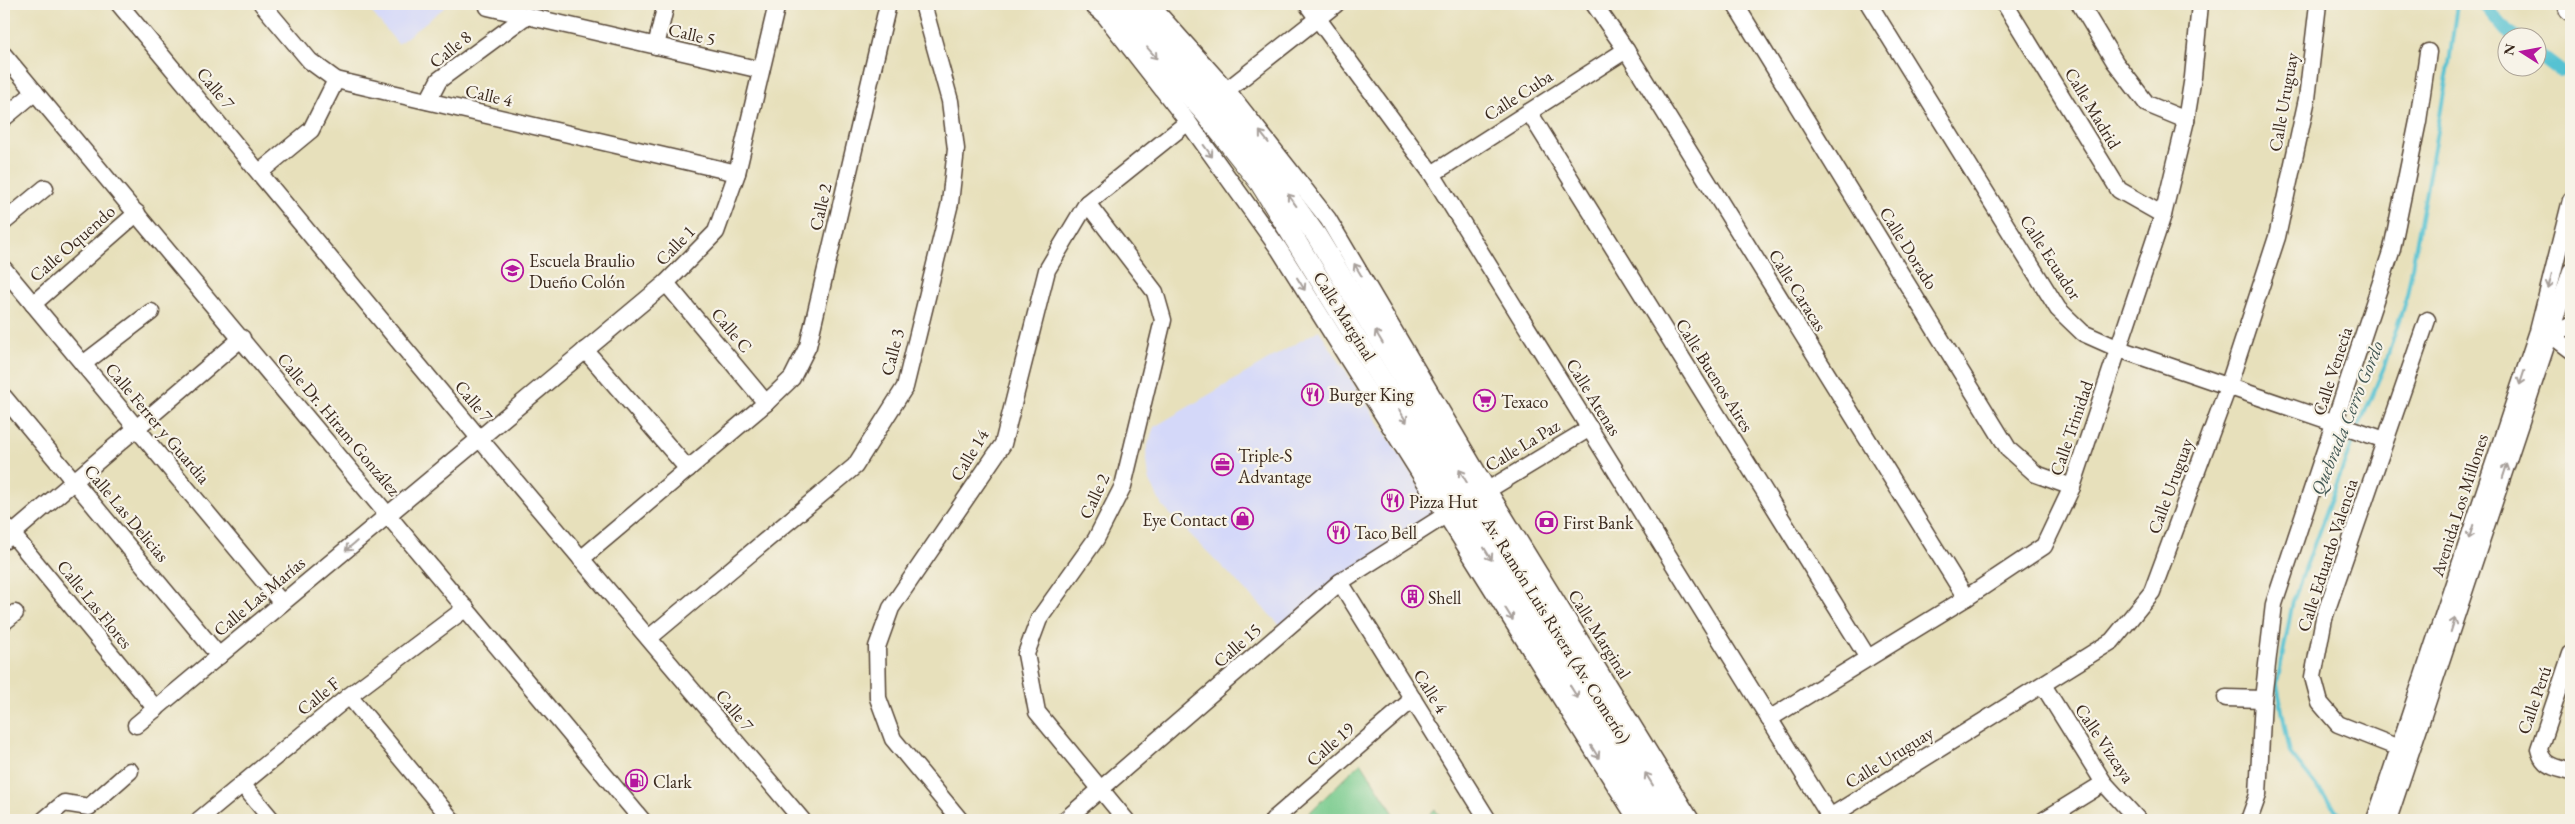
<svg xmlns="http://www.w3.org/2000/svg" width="2575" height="824" font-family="'EB Garamond',serif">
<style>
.built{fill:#d4d8f9}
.green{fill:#78cb8d;stroke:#5a7a56}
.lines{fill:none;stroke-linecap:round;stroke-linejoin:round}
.stream{stroke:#57c2d2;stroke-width:4}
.canal{stroke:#57c2d2;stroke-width:14}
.minor-casing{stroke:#554536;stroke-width:19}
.major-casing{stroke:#554536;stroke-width:22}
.highway-casing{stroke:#554536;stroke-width:26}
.minor{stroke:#fff;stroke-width:16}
.major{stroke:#fff;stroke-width:20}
.highway{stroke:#fff;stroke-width:24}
.oneway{stroke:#a79f9a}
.labels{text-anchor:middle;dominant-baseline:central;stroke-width:4.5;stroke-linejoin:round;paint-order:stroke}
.street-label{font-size:18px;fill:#3b2a1e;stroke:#f7f3e8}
.poi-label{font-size:18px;fill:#3b2a1e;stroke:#f7f3e8;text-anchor:start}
.water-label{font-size:19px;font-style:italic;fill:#435854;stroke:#f7f3e8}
</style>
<rect width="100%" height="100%" fill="#f7f3e8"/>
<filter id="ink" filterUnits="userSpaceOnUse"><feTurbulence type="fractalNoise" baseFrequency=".02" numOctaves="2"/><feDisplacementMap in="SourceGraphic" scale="10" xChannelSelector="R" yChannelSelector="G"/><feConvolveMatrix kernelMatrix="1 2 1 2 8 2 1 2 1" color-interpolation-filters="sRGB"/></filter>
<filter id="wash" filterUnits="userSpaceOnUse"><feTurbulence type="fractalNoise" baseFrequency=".0096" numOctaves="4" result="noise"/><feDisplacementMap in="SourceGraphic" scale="20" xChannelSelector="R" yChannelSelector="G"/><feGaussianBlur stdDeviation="1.12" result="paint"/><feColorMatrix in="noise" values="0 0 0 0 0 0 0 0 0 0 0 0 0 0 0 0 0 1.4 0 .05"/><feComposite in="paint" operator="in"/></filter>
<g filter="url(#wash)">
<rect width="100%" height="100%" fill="#e7e0bb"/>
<!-- built -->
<g class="built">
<polygon points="365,4 449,4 398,44"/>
<polygon points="1319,330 1436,512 1280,625 1162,506 1149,479 1146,451 1154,427"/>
</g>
<!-- green -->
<g class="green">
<polygon points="1361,762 1398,820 1302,820"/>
<polygon points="1435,810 1444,820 1424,820"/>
</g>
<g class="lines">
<!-- stream -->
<g class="stream">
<polyline points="2359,426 2384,367 2407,295 2448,71 2457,4"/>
<polyline points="2347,820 2329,802 2290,753 2277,684 2293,601 2355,435"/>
</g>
<!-- canal -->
<g class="canal">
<polyline points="2484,4 2506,30 2516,38"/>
<polyline points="2538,54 2560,71"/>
</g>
</g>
</g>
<g filter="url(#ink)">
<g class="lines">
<defs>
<g id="minor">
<polyline points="119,4 479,438 802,820"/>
<polyline points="262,4 310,61 336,80 737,173"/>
<polyline points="1091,4 1105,16 1188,122 1279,249 1637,820"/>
<polyline points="1150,4 1227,90 1328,219 1488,490 1691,820"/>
<polyline points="1307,4 1432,174 1832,820"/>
<polyline points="1594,4 1626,50 1966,598"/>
<polyline points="1735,4 2009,450 2036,474 2072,487"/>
<polyline points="1869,4 2058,309 2083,333 2119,349 2385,440"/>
<polyline points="2005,4 2119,190 2163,215"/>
<polyline points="2080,4 2115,62 2147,104 2186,120"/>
<polyline points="488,7 761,70"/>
<polyline points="656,46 666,4"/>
<polyline points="4,55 642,820"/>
<polyline points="1227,90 1336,4"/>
<polyline points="428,101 439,80 526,16"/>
<polyline points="1529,112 1868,658"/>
<polyline points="4,118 35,92"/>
<polyline points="260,172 311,130 336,80"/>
<polyline points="1432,174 1626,50"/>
<polyline points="1087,203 1155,292 1163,320 1123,486 1096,539 1039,619 1026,654 1037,712 1126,820"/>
<polyline points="4,222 45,188"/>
<polyline points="4,269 282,603"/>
<polyline points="666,283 766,403"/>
<polyline points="33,304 137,213"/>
<polyline points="2543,332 2550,334 2571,326"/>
<polyline points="2550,334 2571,350"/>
<polyline points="585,350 688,469"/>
<polyline points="83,364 151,312"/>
<polyline points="4,397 219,656"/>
<polyline points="1478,496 1590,428"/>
<polyline points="4,524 156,709"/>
<polyline points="4,541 242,338"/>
<polyline points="581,559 766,403 792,378 808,346 888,4"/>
<polyline points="1340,582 1488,820"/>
<polyline points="4,622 15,613"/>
<polyline points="649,638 855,466 905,387 950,203 956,149 950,101 923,4"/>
<path d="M 2571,654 L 2539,749 C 2543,767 2555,767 2571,772"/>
<polyline points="2043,685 2104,783 2138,820"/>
<polyline points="349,696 452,820"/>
<polyline points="2226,698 2263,699"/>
<polyline points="1769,719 1966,598 2044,546 2072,487 2163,215 2186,120 2193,77 2200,4"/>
<polyline points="136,725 666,283 716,232 737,173 777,4"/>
<polyline points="2409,752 2338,724 2320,703 2313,677 2324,618 2427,320"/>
<polyline points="242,784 272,820"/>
<polyline points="44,820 64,803 89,807 130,771"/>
<polyline points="199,820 349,696 466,608"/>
<polyline points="960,820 893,739 878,698 877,647 891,608 1003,444 1047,270 1087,203 1188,122"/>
<polyline points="1065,820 1340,582 1455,509"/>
<polyline points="1273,820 1413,699"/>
<polyline points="1825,820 2112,641 2152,592 2228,387 2277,237 2307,99 2318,4"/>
<polyline points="2044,820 2104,783"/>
<polyline points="2249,820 2258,795 2263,699 2274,604 2392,249 2418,121 2428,52"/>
<polyline points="2375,820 2538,331 2571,200"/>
<polyline points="2388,820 2571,271"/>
</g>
<g id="major">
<polyline points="1108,4 1205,113 1260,183 1654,820"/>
<polyline points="1126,4 1219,100 1316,235 1674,820"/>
</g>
<polyline id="highway" points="2570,4 2571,9"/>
</defs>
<!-- minor casing -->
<use href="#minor" class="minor-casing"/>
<!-- major casing -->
<use href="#major" class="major-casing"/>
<!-- highway casing -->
<use href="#highway" class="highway-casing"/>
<!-- minor -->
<use href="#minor" class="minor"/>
<!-- major -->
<use href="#major" class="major"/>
<!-- highway -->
<use href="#highway" class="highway"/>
</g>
<!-- one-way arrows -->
<defs><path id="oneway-shaft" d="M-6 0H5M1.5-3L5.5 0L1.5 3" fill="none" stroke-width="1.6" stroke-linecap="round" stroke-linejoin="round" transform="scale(1.25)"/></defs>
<g class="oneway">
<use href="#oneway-shaft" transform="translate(1152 53) rotate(49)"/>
<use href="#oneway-shaft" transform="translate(1264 137) rotate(-128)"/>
<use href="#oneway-shaft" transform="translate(1208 151) rotate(54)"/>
<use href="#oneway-shaft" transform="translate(1292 200) rotate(-126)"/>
<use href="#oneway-shaft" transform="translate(1358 270) rotate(-121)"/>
<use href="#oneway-shaft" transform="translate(2550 281) rotate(104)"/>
<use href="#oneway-shaft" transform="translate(1301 284) rotate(58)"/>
<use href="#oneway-shaft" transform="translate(1379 337) rotate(-121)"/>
<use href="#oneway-shaft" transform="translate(2522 378) rotate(108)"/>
<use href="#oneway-shaft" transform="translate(1403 416) rotate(59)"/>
<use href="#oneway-shaft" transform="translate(2505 471) rotate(-72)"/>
<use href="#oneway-shaft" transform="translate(1463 476) rotate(-121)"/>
<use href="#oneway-shaft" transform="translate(2471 532) rotate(108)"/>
<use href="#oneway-shaft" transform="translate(351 546) rotate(140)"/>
<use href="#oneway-shaft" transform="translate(1488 554) rotate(58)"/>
<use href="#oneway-shaft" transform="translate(1509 614) rotate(58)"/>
<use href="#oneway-shaft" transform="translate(2453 625) rotate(-72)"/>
<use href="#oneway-shaft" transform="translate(1574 692) rotate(58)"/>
<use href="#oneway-shaft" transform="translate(1595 752) rotate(58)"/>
<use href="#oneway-shaft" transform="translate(1649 779) rotate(-122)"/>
</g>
</g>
<!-- icons -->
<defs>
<symbol id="school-ring" viewBox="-11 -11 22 22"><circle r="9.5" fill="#f7f3e8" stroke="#b5179e" stroke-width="1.5"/><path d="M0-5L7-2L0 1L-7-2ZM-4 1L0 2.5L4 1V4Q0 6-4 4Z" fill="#b5179e"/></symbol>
<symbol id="restaurant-ring" viewBox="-11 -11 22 22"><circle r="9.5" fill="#f7f3e8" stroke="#b5179e" stroke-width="1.5"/><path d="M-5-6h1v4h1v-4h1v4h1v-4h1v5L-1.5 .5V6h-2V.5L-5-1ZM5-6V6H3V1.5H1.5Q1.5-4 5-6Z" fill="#b5179e"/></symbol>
<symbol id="supermarket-ring" viewBox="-11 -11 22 22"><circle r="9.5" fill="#f7f3e8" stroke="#b5179e" stroke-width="1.5"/><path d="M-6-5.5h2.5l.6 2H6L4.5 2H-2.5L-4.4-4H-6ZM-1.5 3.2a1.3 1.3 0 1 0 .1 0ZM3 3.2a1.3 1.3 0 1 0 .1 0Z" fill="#b5179e"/></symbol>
<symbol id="office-ring" viewBox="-11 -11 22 22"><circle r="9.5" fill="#f7f3e8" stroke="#b5179e" stroke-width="1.5"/><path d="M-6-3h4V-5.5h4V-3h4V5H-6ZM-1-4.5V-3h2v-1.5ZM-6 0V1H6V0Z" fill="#b5179e"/></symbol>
<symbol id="shop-ring" viewBox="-11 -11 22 22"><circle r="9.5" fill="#f7f3e8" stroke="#b5179e" stroke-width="1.5"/><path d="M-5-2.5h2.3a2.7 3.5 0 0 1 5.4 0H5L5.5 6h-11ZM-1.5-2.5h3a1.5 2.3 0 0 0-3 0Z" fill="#b5179e"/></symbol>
<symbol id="bank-ring" viewBox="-11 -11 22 22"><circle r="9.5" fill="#f7f3e8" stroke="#b5179e" stroke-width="1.5"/><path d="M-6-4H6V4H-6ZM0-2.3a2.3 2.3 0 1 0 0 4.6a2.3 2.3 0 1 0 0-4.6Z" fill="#b5179e"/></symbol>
<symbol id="building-ring" viewBox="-11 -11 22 22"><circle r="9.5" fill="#f7f3e8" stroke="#b5179e" stroke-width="1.5"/><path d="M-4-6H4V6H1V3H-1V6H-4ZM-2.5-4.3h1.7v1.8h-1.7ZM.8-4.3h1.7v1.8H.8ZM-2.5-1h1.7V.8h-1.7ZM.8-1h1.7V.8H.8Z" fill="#b5179e"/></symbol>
<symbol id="fuel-ring" viewBox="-11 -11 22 22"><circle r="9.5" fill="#f7f3e8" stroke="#b5179e" stroke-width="1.5"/><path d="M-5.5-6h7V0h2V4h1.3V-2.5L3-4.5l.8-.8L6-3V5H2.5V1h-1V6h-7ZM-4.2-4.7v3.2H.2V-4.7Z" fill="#b5179e"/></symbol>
</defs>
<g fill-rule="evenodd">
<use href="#school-ring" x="500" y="258" width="25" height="25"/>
<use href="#restaurant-ring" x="1300" y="382" width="25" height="25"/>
<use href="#supermarket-ring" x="1472" y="388" width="25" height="25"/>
<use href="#office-ring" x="1210" y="452" width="25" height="25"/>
<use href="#restaurant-ring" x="1380" y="488" width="25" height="25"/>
<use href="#shop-ring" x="1230" y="506" width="25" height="25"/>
<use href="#bank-ring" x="1534" y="510" width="25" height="25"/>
<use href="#restaurant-ring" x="1326" y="520" width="25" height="25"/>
<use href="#building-ring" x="1400" y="584" width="25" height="25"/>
<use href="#fuel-ring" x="624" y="768" width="25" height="25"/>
</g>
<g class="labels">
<!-- street labels -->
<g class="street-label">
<text transform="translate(692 34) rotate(13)">Calle 5</text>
<text transform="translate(450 49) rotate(-39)">Calle 8</text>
<text transform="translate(216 88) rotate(50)">Calle 7</text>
<text transform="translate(489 95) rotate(13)">Calle 4</text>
<text transform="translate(1518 95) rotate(-33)">Calle Cuba</text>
<text transform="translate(2283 102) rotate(-80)">Calle Uruguay</text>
<text transform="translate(2093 108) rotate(59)">Calle Madrid</text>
<text transform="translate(820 207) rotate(-77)">Calle 2</text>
<text transform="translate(72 243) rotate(-41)">Calle Oquendo</text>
<text transform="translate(675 245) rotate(-46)">Calle 1</text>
<text transform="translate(1909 248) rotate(58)">Calle Dorado</text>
<text transform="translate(2051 257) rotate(57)">Calle Ecuador</text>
<text transform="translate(1798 290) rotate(58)">Calle Caracas</text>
<text transform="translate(1345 316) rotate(58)">Calle Marginal</text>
<text transform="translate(732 330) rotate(50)">Calle C</text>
<text transform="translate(892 352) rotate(-76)">Calle 3</text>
<text transform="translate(2332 371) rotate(-72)">Calle Venecia</text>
<text transform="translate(1715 375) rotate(58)">Calle Buenos Aires</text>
<text transform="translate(1594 397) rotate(58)">Calle Atenas</text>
<text transform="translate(474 401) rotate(50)">Calle 7</text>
<text transform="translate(158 423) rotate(50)">Calle Ferrer y Guardia</text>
<text transform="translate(339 424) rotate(50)">Calle Dr. Hiram González</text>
<text transform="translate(2071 428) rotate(-71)">Calle Trinidad</text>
<text transform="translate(1522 445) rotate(-31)">Calle La Paz</text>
<text transform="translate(969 455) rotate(-59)">Calle 14</text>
<text transform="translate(2170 486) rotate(-70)">Calle Uruguay</text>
<text transform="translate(1094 496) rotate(-65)">Calle 2</text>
<text transform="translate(2459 505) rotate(-72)">Avenida Los Millones</text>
<text transform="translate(127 513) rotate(50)">Calle Las Delicias</text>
<text transform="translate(2327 555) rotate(-72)">Calle Eduardo Valencia</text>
<text transform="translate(259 596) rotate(-40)">Calle Las Marías</text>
<text transform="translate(95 604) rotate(51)">Calle Las Flores</text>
<text transform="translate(1557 630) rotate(58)">Av. Ramón Luis Rivera (Av. Comerío)</text>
<text transform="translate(1600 634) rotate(58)">Calle Marginal</text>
<text transform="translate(1237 645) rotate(-41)">Calle 15</text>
<text transform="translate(1431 691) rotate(58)">Calle 4</text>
<text transform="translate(318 696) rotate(-39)">Calle F</text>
<text transform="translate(2534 700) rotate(-71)">Calle Perú</text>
<text transform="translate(735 710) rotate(50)">Calle 7</text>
<text transform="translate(2105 743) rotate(56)">Calle Vizcaya</text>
<text transform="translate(1330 744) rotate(-41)">Calle 19</text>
<text transform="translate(1889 757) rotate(-32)">Calle Uruguay</text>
</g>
<!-- poi labels -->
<g class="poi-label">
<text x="529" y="260">Escuela Braulio<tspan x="529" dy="21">Dueño Colón</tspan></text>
<text x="1329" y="394">Burger King</text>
<text x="1501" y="401">Texaco</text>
<text x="1238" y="455">Triple-S<tspan x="1238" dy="21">Advantage</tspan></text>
<text x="1409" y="501">Pizza Hut</text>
<text x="1227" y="519" text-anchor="end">Eye Contact</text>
<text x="1563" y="522">First Bank</text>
<text x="1354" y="532">Taco Bell</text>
<text x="1428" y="597">Shell</text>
<text x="653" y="781">Clark</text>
</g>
<!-- water labels -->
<g class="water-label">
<text transform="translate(2347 418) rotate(-68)">Quebrada Cerro Gordo</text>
</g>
</g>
<!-- margin -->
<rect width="2575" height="824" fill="none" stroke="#f7f3e8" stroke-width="20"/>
<!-- north arrow -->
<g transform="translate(2522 52) rotate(281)"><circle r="24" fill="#f7f3e8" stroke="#aca397"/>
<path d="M0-4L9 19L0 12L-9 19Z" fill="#b5179e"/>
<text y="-8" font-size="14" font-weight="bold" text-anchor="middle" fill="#3b2a1e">N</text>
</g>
</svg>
